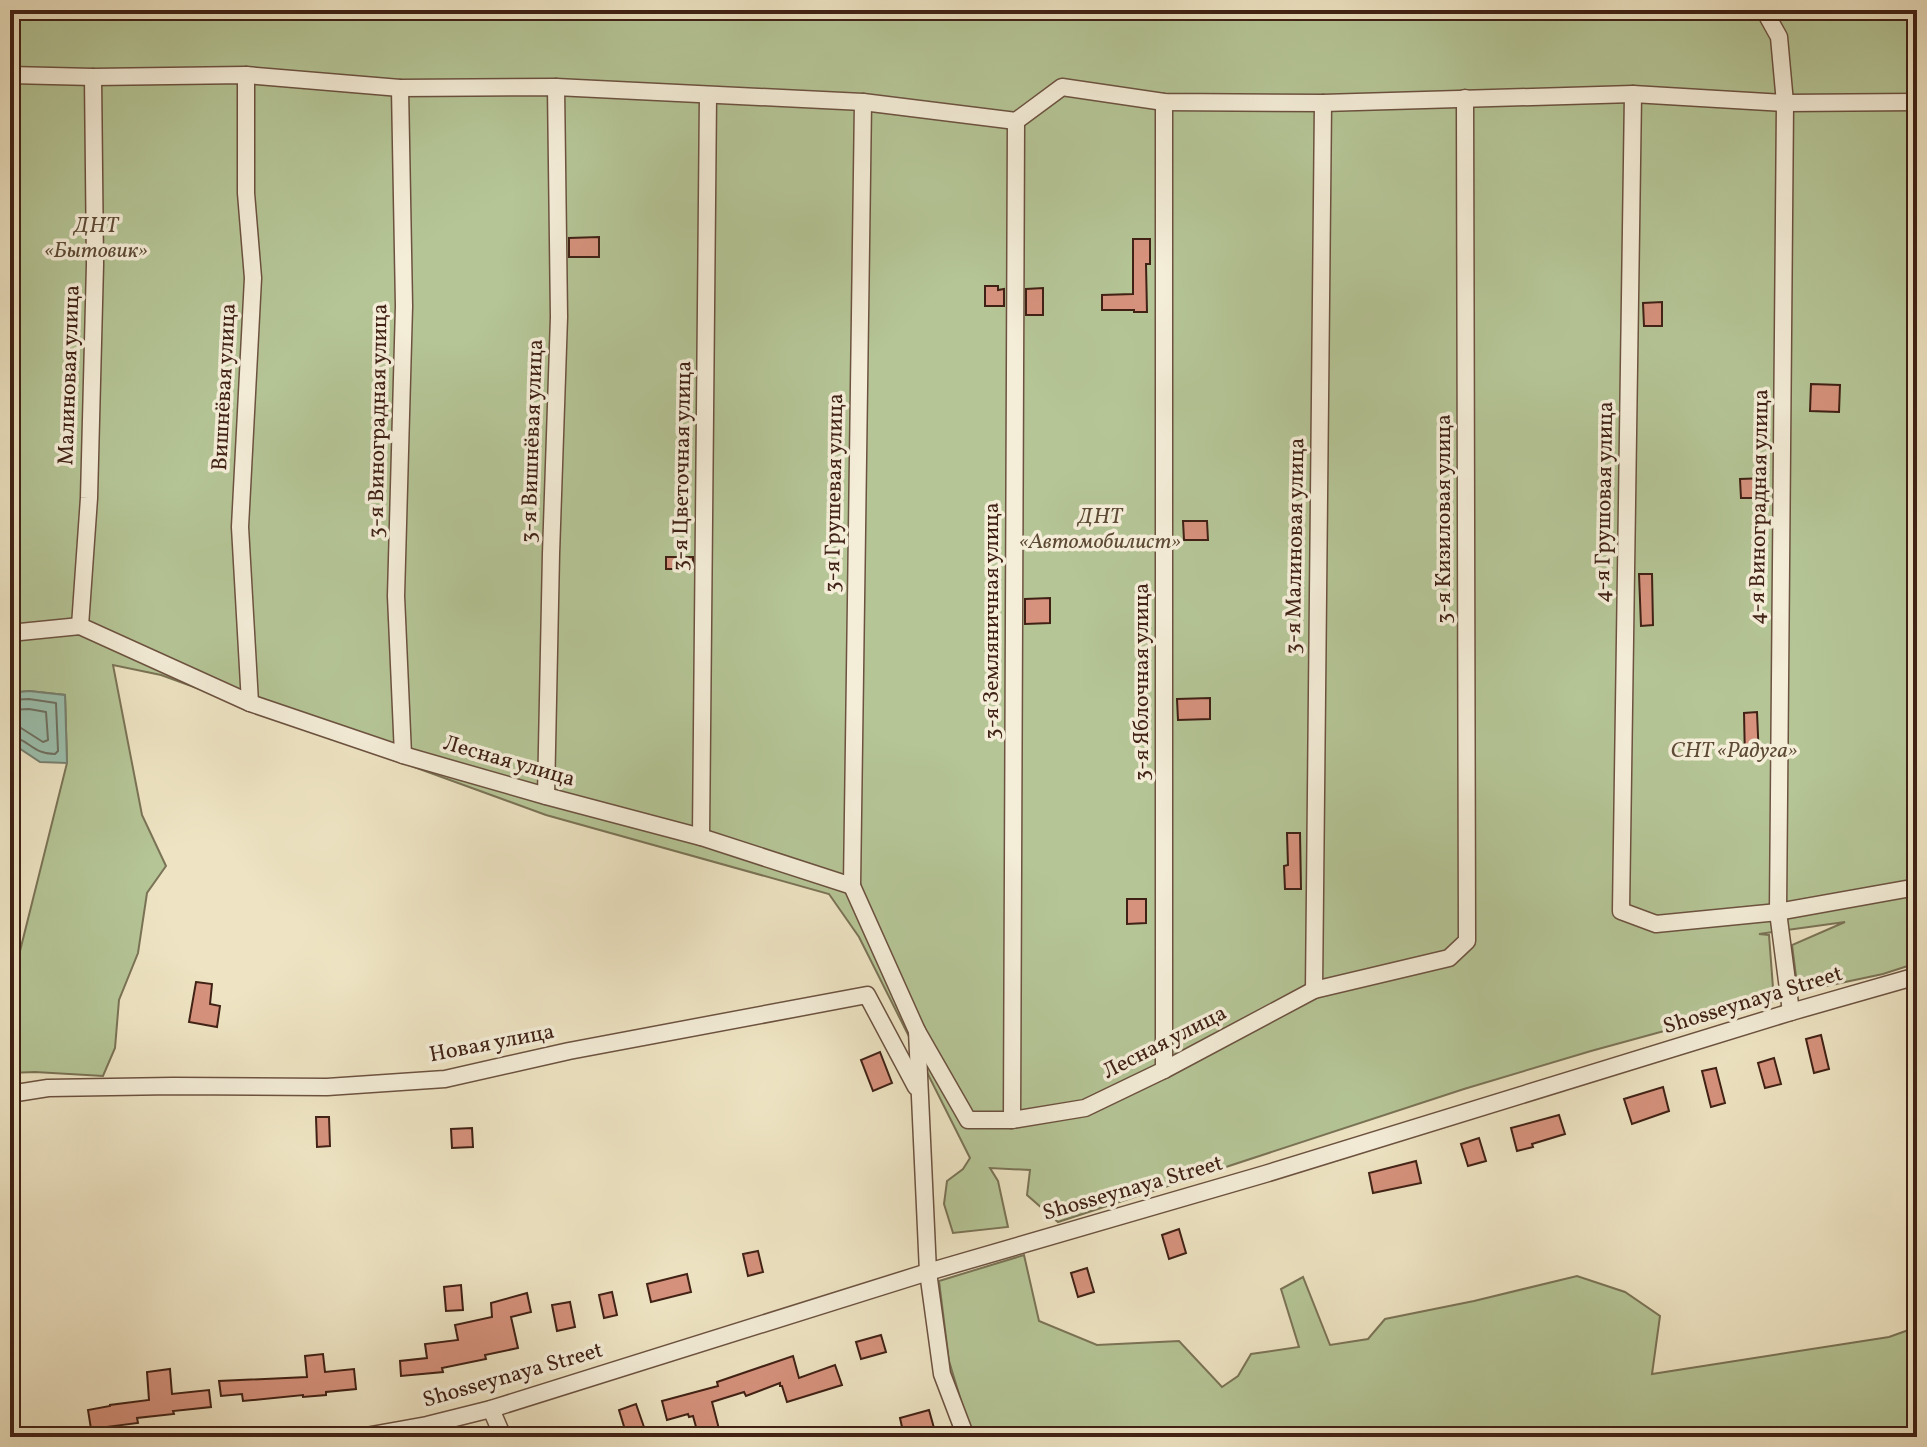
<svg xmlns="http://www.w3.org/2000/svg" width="1927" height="1447" font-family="Vollkorn,serif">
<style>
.green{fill:#b5c596;stroke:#7a7356;stroke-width:2}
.water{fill:#9bbfad;stroke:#778070;stroke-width:2}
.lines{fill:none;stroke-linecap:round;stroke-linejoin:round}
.shore{stroke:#6e7061;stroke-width:2}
.building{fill:#d6927d;stroke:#402115;stroke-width:2}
.minor-casing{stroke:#6c5240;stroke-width:19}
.minor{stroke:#f4edd8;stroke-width:16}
.labels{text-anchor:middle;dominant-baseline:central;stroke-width:7;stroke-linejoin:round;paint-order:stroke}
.park-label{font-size:22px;font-style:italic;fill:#5d4a35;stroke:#f4edd8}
.street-label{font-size:22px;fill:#402115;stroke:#f4edd8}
</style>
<rect width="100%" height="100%" fill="#eee4c3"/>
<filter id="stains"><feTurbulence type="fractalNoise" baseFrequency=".0025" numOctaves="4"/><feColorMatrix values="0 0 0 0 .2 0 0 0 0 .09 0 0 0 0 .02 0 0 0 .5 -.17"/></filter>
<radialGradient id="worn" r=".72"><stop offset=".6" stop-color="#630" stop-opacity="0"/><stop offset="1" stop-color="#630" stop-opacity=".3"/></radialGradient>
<!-- green -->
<g class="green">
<polygon points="10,10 1917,10 1917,963 1883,974 1798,992 1792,945 1845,922 1759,934 1769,935 1774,1001 1591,1051 1464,1089 1058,1222 1027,1195 1030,1170 990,1168 998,1181 1008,1227 953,1233 944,1204 947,1181 963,1169 970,1158 859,937 829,894 546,815 161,675 113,665 142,815 166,866 147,893 138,953 119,1000 115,1048 103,1076 35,1072 10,1073 10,1050 20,951 67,763 65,695 29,691 10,693"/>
<polygon points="1024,1255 1039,1321 1097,1345 1179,1341 1222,1387 1238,1376 1251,1354 1299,1347 1281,1289 1303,1277 1330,1345 1368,1339 1385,1319 1474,1301 1577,1276 1625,1292 1660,1316 1652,1374 1889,1337 1917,1327 1917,1437 972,1437 949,1361 939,1281"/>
</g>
<!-- water -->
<polygon class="water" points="29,691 65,695 67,763 40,762 13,744 10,737 10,693"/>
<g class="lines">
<!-- shore -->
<g class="shore">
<path d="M 10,700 L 29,699 L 56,703 L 58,751 L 55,754 C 32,754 29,739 10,736"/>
<polyline points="10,710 29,709 46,712 48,740 43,742 21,728 10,726"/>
</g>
</g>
<!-- building -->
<g class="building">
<polygon points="599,237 599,257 569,257 569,238"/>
<polygon points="1133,239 1150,239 1150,264 1146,264 1147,312 1134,312 1134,310 1102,310 1102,295 1133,294"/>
<polygon points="985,286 998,286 998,290 1004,289 1004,306 985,306"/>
<polygon points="1043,288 1043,315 1026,315 1026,289"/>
<polygon points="1662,302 1662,326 1644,326 1643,303"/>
<polygon points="1811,384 1840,385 1839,412 1810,411"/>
<polygon points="1767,478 1767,498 1741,498 1740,479"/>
<polygon points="1183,521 1207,521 1208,540 1184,540"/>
<rect x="666" y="557" width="27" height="12"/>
<polygon points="1639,574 1652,574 1653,625 1641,626"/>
<polygon points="1050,598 1050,623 1025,624 1025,599"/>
<polygon points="1210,698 1210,719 1178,720 1177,699"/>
<polygon points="1757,712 1759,759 1745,759 1744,713"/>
<polygon points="1287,833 1300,833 1301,889 1285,889 1284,866 1288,865"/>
<polygon points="1127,899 1146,899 1146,923 1127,924"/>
<polygon points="196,982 212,984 210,1004 220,1006 217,1027 189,1022"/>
<polygon points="1821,1035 1829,1069 1814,1073 1806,1039"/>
<polygon points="880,1052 892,1083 873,1091 861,1060"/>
<polygon points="1774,1058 1781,1084 1765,1088 1758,1063"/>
<polygon points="1716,1068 1725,1103 1711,1107 1702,1071"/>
<polygon points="1663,1087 1669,1111 1632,1124 1624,1099"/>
<polygon points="1559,1115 1565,1134 1532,1144 1533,1147 1517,1151 1511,1128"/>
<polygon points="316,1117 329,1117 330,1146 317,1147"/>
<polygon points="472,1128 473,1147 452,1148 451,1129"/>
<polygon points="1479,1138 1486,1161 1468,1166 1461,1144"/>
<polygon points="1416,1161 1421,1183 1373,1193 1369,1173"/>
<polygon points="1179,1229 1186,1253 1169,1259 1162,1235"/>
<polygon points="758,1251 763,1272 748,1276 743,1254"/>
<polygon points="1087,1268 1094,1292 1078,1297 1071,1273"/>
<polygon points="687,1274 691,1292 651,1302 647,1284"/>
<polygon points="461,1285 463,1310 446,1311 444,1287"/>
<polygon points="612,1292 617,1315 604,1318 599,1295"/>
<polygon points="527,1293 531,1312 511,1317 518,1348 485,1355 486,1359 442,1368 443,1372 401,1376 400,1361 427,1358 425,1344 458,1340 455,1325 492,1317 491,1303"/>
<polygon points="570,1302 575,1327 557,1331 552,1305"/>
<polygon points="881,1335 886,1352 861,1359 856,1342"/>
<polygon points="323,1354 325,1372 354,1369 356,1389 326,1392 326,1395 303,1397 303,1395 243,1401 242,1394 221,1396 219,1381 307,1377 305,1356"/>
<polygon points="793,1356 799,1378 835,1365 842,1385 787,1402 782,1386 780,1386 780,1383 746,1396 744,1392 712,1402 719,1429 698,1434 693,1416 689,1417 688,1414 667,1420 662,1401 718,1386 717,1382"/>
<polygon points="170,1369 172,1394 209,1390 211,1407 173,1411 174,1414 137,1418 138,1423 91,1429 88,1410 110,1406 110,1405 149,1400 147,1372"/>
<polygon points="636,1404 644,1427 626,1433 619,1410"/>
<polygon points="929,1410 934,1428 904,1436 900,1418"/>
</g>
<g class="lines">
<defs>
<g id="minor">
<polyline points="1764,10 1779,37 1785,103 1778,912 1791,1012"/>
<polyline points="10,75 93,77 246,75 400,88 556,87 863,102 1016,121 1062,87 1164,102 1323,103 1633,94 1785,103 1917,102"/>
<polyline points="246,75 246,193 253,278 240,527 250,703"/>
<polyline points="400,88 404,306 396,596 403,755"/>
<polyline points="1633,94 1621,911 1656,924 1778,912 1917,887"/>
<polyline points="863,102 852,886 917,1031 928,1272 942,1374 966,1437"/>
<polyline points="1164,102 1164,1070"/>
<polyline points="80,626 89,498 95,264 93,77"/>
<polyline points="10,633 80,626 250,703 403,755 546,796 701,837 852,886"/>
<polyline points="546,796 551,554 559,317 556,87"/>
<polyline points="701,837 708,95"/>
<polyline points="1314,990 1323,103"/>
<polyline points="917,1031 968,1120 1012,1120 1085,1108 1164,1070 1314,990 1449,958 1467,941 1465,98"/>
<polyline points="10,1094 48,1088 173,1086 327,1087 445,1079 569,1051 867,995 916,1087"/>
<polyline points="1012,1120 1016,121"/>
<polyline points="491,1409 503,1437"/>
<polyline points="360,1437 427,1425 491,1409 928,1272 1265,1174 1791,1012 1917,976"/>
</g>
</defs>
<!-- minor casing -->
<use href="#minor" class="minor-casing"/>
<!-- minor -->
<use href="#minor" class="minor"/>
</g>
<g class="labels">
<!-- park labels -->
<g class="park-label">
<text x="96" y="226">ДНТ<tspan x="96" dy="25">«Бытовик»</tspan></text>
<text x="1100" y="517">ДНТ<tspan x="1100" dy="25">«Автомобилист»</tspan></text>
<text x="1734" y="751">СНТ «Радуга»</text>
</g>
<!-- street labels -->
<g class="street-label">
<text transform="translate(70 375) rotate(-88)">Малиновая улица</text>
<text transform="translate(225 387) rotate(-87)">Вишнёвая улица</text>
<text transform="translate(379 421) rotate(-89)">3-я Виноградная улица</text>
<text transform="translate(533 441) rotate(-88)">3-я Вишнёвая улица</text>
<text transform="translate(683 466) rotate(-89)">3-я Цветочная улица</text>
<text transform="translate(835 493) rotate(-89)">3-я Грушевая улица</text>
<text transform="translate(1605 502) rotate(-89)">4-я Грушовая улица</text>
<text transform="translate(1760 507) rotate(-89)">4-я Виноградная улица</text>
<text transform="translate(1444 519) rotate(-90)">3-я Кизиловая улица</text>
<text transform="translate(1296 546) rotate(-89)">3-я Малиновая улица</text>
<text transform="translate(992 621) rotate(-90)">3-я Земляничная улица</text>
<text transform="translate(1142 682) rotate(-90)">3-я Яблочная улица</text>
<text transform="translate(509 762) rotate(16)">Лесная улица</text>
<text transform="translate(1753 1001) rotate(-17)">Shosseynaya Street</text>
<text transform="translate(1165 1043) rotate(-27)">Лесная улица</text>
<text transform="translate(492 1044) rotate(-11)">Новая улица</text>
<text transform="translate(1133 1189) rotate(-16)">Shosseynaya Street</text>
<text transform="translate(513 1376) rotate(-16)">Shosseynaya Street</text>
</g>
</g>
<!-- margin -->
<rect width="1927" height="1447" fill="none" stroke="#eee4c3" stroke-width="40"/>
<rect x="12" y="12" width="1903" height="1423" fill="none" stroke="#402115" stroke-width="4"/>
<rect x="20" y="20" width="1887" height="1407" fill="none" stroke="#402115" stroke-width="2"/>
<rect width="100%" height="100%" filter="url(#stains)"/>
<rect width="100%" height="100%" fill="url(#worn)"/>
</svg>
